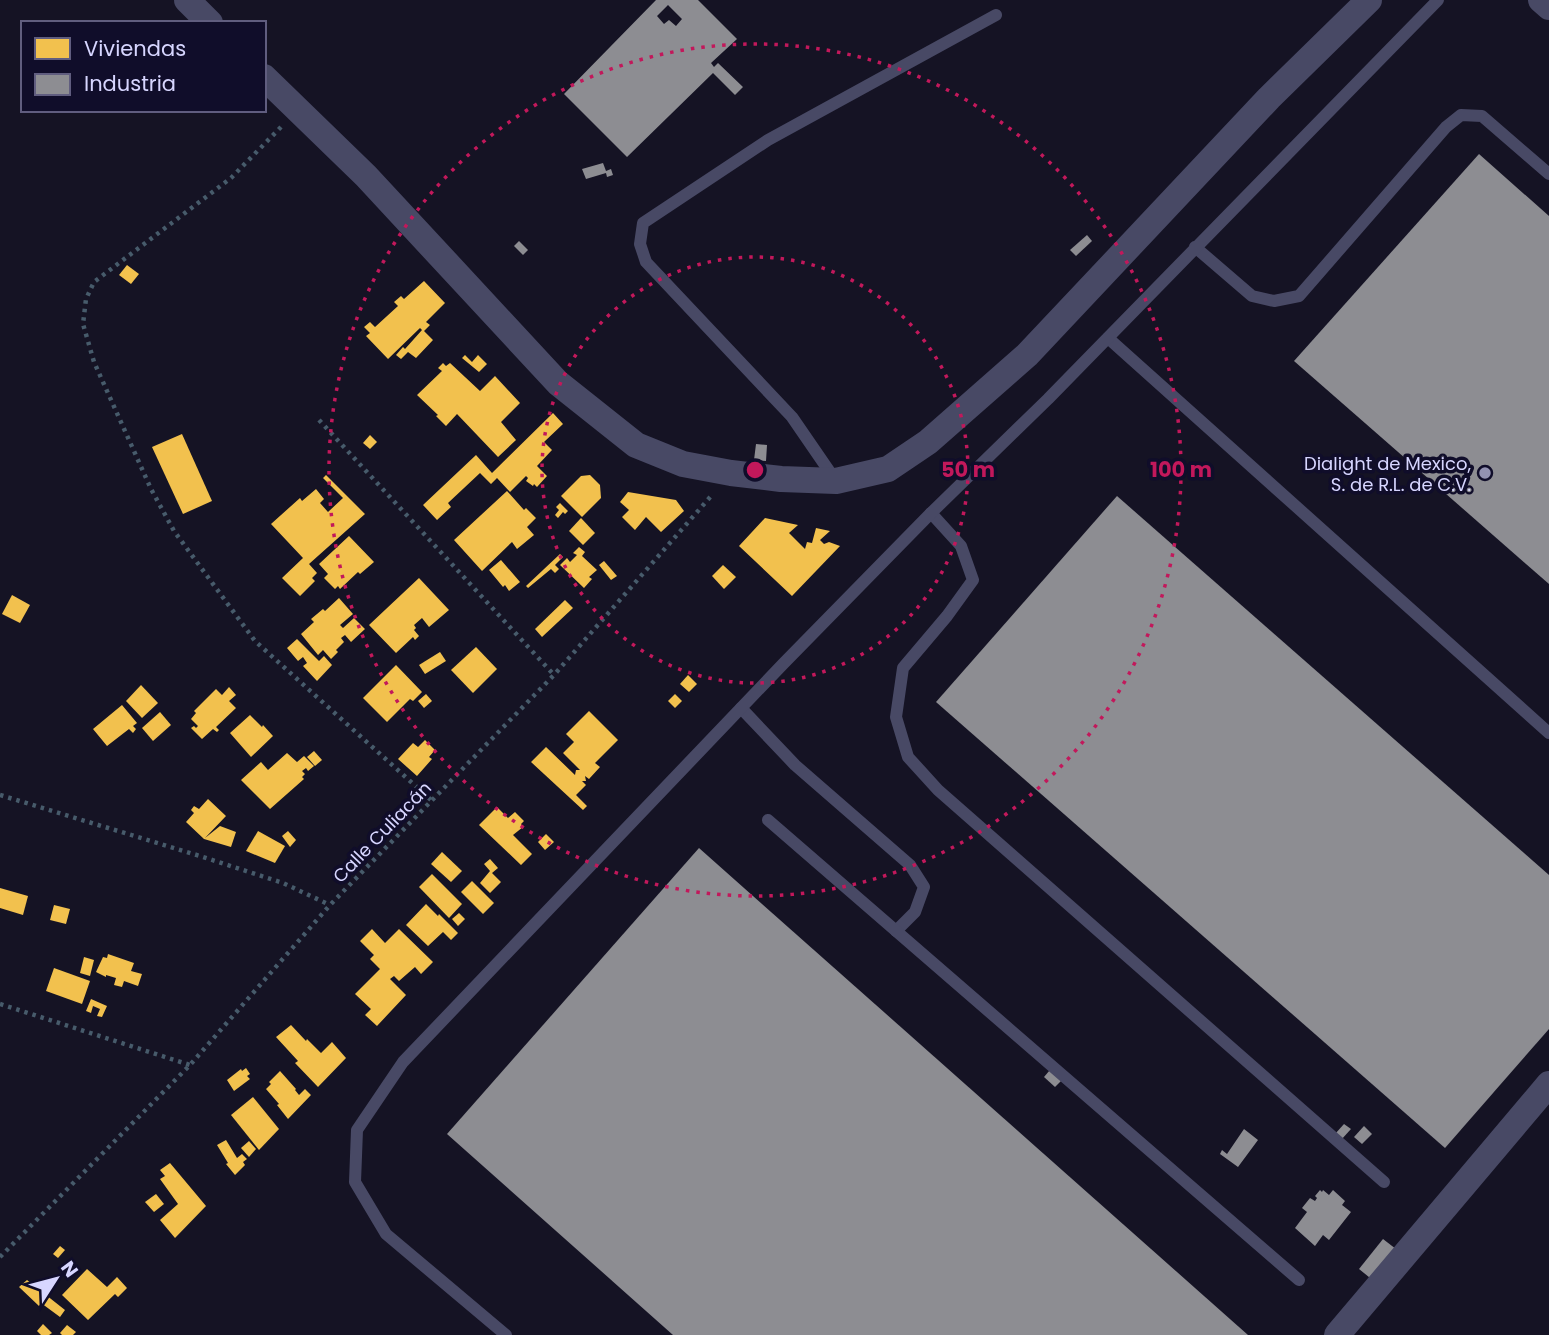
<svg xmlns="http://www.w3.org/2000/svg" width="1549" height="1335" font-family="Poppins,sans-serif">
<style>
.homes{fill:#f2c14e}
.industry{fill:#8d8d92;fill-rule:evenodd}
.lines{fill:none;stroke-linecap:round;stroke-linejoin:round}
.path{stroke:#475b6b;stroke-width:4.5;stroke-dasharray:3.5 5;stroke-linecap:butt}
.service{stroke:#484965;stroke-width:12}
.minor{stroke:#484965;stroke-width:26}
.ring{fill:none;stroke:#c2185b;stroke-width:3.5;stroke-dasharray:3.5 7}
.poi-dot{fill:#9392b2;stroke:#100d2a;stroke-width:2.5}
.labels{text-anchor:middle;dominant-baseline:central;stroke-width:7;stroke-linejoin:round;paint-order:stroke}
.poi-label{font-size:18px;fill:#d7d6ff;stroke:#100d2a;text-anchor:end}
.street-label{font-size:18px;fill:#d7d6ff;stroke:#100d2a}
.centre{fill:#c2185b;stroke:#100d2a;stroke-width:3.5}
.ring-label{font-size:21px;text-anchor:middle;font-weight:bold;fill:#c2185b;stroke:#100d2a;stroke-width:7;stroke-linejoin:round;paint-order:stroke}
</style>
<rect width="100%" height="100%" fill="#151324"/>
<!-- homes -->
<g class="homes">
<polygon points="127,265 139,274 131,284 119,275"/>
<polygon points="424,281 445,303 426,322 430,325 424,331 433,340 416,358 408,352 401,359 396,355 403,347 405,349 422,330 420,328 388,359 366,336 370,333 364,327 370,322 375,327 398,306 394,302 401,296 404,299"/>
<polygon points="465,355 472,362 478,355 487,364 479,372 462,358"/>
<polygon points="443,363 446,366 450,363 480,391 495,376 520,403 501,422 516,440 498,457 457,414 446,426 436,416 438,415 417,395 442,371 438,368"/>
<polygon points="553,413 563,424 544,442 552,450 537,466 547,476 537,487 534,484 533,486 526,481 528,478 526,476 510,492 497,478 491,484 480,473 448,503 451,507 437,520 423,505 476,455 492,473"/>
<polygon points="182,434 212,501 183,514 152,447"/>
<polygon points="370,435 377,442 370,449 363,443"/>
<polygon points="326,475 365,514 309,564 317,573 312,578 315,581 300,596 282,578 303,558 271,524 300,498 302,501 316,489 324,499 320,503 328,512 343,498 323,478"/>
<polygon points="590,475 600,485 601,498 582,517 561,496 581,476"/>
<polygon points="507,491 524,510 526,508 536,518 527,527 534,535 517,549 512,542 482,571 454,540"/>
<polygon points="628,492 676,500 684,511 661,532 646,517 635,530 622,517 629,510 620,502"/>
<polygon points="560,503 568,511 565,514 563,512 558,518 555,515 559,510 556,507"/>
<polygon points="581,518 595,533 583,545 569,531"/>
<polygon points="765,518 798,525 789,533 805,549 807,542 812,543 816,528 830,531 820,540 824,544 829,542 840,546 792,596 739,546"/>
<polygon points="349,536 374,562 360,574 358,572 340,589 338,586 335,589 324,578 328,574 319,564"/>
<polygon points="579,547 585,552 582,556 597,570 589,577 592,579 584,588 560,565 567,558 570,562 577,555 573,553"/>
<polygon points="560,554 563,557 555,565 559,569 555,573 551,569 528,588 526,586"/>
<polygon points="501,560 520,582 509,591 505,585 503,587 489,570"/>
<polygon points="604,561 617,576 611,580 599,565"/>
<polygon points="723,565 736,577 724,589 712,576"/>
<polygon points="419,578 449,610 429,627 422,618 414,625 416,628 414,630 419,636 415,640 413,637 396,653 369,625"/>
<polygon points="12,595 30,605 20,623 2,614"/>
<polygon points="339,598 353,614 340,625 343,628 354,618 365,629 351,642 345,635 341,638 344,642 336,650 338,652 331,659 323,650 318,655 301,634 314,622 311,619 323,609 325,611"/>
<polygon points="565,600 573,608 542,637 535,629"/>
<polygon points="297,639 319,661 324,656 332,665 317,681 303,666 307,663 303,657 298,661 287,648"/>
<polygon points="476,647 497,669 473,693 451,670"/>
<polygon points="440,652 446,661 425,674 419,665"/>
<polygon points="396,665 422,692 413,701 410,699 387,722 363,698"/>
<polygon points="688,675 697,684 689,692 680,684"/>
<polygon points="141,685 158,703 142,718 126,701"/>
<polygon points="229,687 236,695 229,701 236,708 216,727 219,730 217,732 213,729 202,739 191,728 194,726 196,728 198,726 191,719 196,713 194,711 216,689 222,695"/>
<polygon points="426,694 432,701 424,708 418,701"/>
<polygon points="675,694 682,701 675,708 668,701"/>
<polygon points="122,705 137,723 133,726 136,729 133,733 129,729 107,746 93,729"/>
<polygon points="589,711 618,740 595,763 600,767 589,779 585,776 586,781 582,781 586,785 576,795 587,806 583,810 531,762 546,747 575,775 576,770 580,770 563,753 574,742 566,734"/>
<polygon points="160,712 171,725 153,741 142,728"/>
<polygon points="250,715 262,727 263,725 273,736 251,757 230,733"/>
<polygon points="425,740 435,750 429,757 432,759 417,776 398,759 413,743 418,747"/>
<polygon points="314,751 322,760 315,766 307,757"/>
<polygon points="287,753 297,762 304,756 314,766 308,771 306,768 302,771 305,774 302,777 304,779 270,809 241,780 261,762 268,770"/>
<polygon points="208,799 226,816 205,838 220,826 236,832 231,847 204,839 186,822 194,813 191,810 194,806 199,809"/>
<polygon points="497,807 508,818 515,812 524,821 521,824 523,827 513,835 532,854 521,865 479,825"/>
<polygon points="258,831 285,846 275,863 246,851"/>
<polygon points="288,831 296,840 290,847 282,836"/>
<polygon points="546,834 554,842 545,850 538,842"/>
<polygon points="442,852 462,871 451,882 431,864"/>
<polygon points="490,859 498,868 492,873 501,882 490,893 480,883 490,871 484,864"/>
<polygon points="432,874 462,904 449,918 419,887"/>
<polygon points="472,881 494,903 483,914 461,892"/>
<polygon points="0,888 28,896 23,915 0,908"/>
<polygon points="426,904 438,916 439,914 458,933 451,940 443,932 428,946 406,925"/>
<polygon points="54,905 70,909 66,924 50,920"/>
<polygon points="459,913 465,919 458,926 452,919"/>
<polygon points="372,929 385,943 399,929 433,962 421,974 415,967 399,981 394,976 390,979 406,995 377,1026 365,1015 371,1009 355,994 380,969 370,959 374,955 360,941"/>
<polygon points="108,954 134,963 131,971 142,974 138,986 124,981 122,987 114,985 116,978 106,975 106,977 96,972 103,957 107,958"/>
<polygon points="84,957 94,960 90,976 80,973"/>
<polygon points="54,968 90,981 82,1004 46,991"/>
<polygon points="91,999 107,1006 102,1017 97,1016 100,1009 93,1006 91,1013 86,1011"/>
<polygon points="291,1025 306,1041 307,1039 321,1053 332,1042 346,1058 318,1087 295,1063 298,1061 276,1037"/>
<polygon points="246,1068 250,1074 247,1076 250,1079 234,1091 227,1080 241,1069 242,1071"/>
<polygon points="280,1071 296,1089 295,1090 299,1095 305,1089 311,1095 288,1119 277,1105 279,1104 266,1089 271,1084 269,1082"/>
<polygon points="253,1097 279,1129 259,1150 231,1115"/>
<polygon points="226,1140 237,1158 242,1154 247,1159 243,1162 245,1165 235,1175 226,1164 228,1163 217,1145"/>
<polygon points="249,1141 256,1149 249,1157 241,1148"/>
<polygon points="170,1163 206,1206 175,1238 160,1220 178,1204 160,1179 165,1176 160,1170"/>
<polygon points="156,1194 164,1204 154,1212 145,1202"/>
<polygon points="60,1246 65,1250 58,1258 53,1254"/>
<polygon points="87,1269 107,1287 117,1277 127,1288 118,1297 115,1294 88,1320 62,1295"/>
<polygon points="27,1280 65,1310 60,1317 41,1303 39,1306 19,1287"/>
<polygon points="43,1324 52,1333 49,1335 41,1335 37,1331"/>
<polygon points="67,1325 76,1332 73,1335 62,1335 60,1333"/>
</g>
<!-- industry -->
<g class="industry">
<path d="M 656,0 L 698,0 L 737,39 L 711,63 L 714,67 L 718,63 L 743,87 L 735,95 L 713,73 L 627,157 L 564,94 ZM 668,5 L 682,19 L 676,26 L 669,20 L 664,24 L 657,16 Z"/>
<polygon points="1479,154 1549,216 1549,584 1294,361"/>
<polygon points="603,163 606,171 611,169 613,175 607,177 606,173 586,179 582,169"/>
<polygon points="1087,235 1092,241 1076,256 1070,250"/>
<polygon points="519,241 528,250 523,255 514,246"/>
<polygon points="756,444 767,445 766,461 754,460"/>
<polygon points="1117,496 1549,875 1549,1029 1445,1148 936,702"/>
<polygon points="699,848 1248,1335 673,1335 447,1134"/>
<polygon points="1055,1064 1067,1075 1055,1087 1044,1077"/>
<polygon points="1344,1124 1351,1129 1341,1140 1335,1134"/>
<polygon points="1364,1126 1372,1134 1362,1144 1354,1137"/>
<polygon points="1244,1129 1258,1140 1238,1167 1220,1154 1222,1150 1227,1154"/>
<polygon points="1320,1190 1322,1192 1323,1190 1329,1195 1333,1190 1345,1201 1342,1205 1351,1212 1329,1240 1323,1235 1315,1246 1295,1228 1307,1212 1302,1208 1310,1198 1315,1201 1317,1198 1315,1196"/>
<polygon points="1383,1239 1405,1256 1380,1286 1359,1269"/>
</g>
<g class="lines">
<!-- path -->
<g class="path">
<polyline points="281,127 231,178 94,282 86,299 83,324 94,362 151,489 174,531 255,641 431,800"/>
<polyline points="319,420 554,675"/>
<polyline points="0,795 200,856 283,883 330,905"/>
<polyline points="0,1004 190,1065"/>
<polyline points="0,1257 190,1065 330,905 554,675 712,495"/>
</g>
<!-- service -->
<g class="service">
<polyline points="1195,247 1252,296 1274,301 1299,296 1446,127 1461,115 1482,116 1549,174"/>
<polyline points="1108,338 1549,733"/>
<polyline points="836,481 792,417 646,262 640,244 643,223 768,140 996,15"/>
<polyline points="931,513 961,546 973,580 947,616 903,668 896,717 908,757 938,790 1384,1182"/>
<polyline points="741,708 795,765 910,865 924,887 915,912 896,931"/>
<polyline points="768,820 1299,1280"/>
<polyline points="506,1335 386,1234 355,1182 357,1130 403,1062 783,664 931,513 1048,399 1438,0"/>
</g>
<!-- minor -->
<g class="minor">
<polyline points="187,0 210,23"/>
<polyline points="1541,0 1549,7"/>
<polyline points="264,77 366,176 558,383 636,445 683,464 731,473 781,479 836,481 888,469 928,442 1027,355 1269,98 1369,0"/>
<polyline points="1337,1335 1549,1084"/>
</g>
</g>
<!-- distance rings -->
<g class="ring">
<circle cx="755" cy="470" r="213"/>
<circle cx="755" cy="470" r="426"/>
</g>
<!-- markers -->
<circle class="poi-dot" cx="1485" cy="473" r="7"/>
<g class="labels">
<!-- poi labels -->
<g class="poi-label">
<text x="1471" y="463">Dialight de Mexico,<tspan x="1471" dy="21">S. de R.L. de C.V.</tspan></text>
</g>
<!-- street labels -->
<g class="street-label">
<text transform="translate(382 832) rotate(-46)">Calle Culiacán</text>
</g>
</g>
<circle cx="755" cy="470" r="10" class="centre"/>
<g class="ring-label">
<text x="968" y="477">50 m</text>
<text x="1181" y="477">100 m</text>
</g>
<!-- legend -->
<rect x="21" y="21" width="245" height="91" fill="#100d2a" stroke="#605d7f" stroke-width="2"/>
<rect x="35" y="38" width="35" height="21" fill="#f2c14e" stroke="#605d7f" stroke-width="2"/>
<text x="84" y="56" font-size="21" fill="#d7d6ff">Viviendas</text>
<rect x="35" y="74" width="35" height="21" fill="#8d8d92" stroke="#605d7f" stroke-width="2"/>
<text x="84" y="91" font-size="21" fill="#d7d6ff">Industria</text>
<!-- north arrow -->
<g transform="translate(56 1279) rotate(54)" stroke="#100d2a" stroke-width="5" paint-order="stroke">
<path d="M0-5L12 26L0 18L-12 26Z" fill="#d7d6ff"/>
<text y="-10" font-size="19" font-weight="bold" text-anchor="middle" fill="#d7d6ff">N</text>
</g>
</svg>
